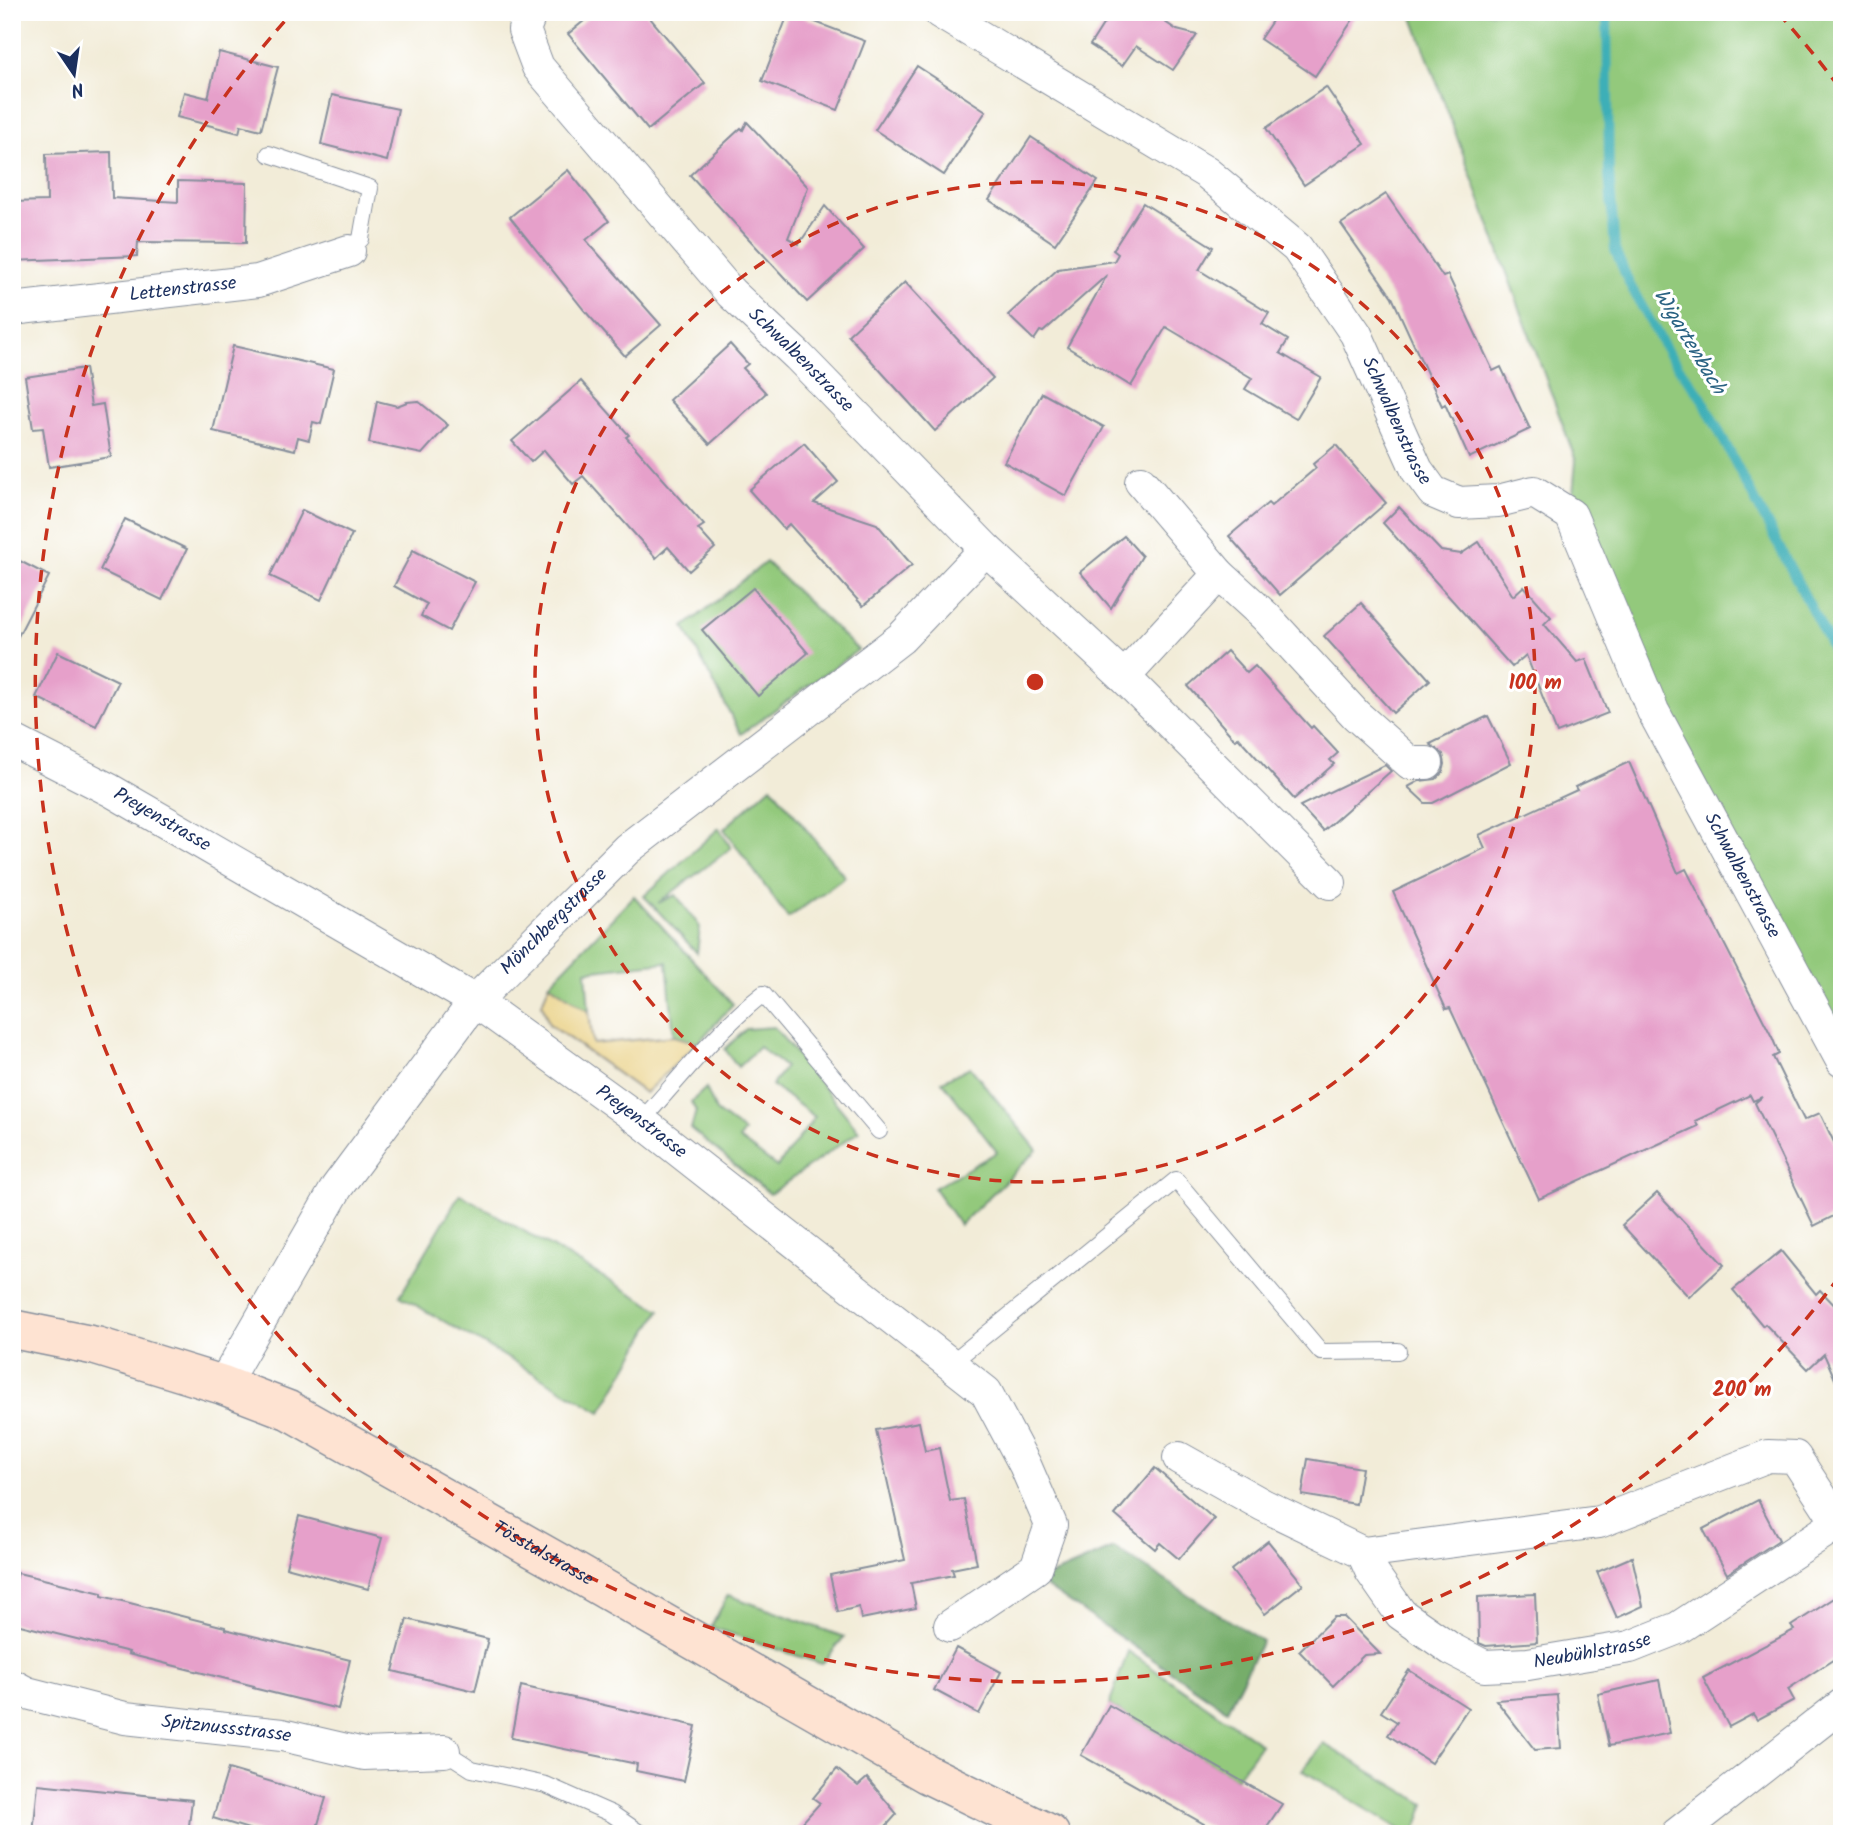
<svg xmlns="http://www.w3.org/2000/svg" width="1854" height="1846" font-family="Kalam,sans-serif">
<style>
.green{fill:#93c97b;stroke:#577c6c;stroke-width:2}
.forest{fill:#76ad6b;stroke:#486e64;stroke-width:2}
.sand{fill:#eeda9e;stroke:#84847e;stroke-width:2}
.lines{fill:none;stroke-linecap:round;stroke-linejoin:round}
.stream{stroke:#3eafb7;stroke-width:10}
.building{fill:#e6a0ca}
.lane-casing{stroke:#868e9b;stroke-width:18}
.street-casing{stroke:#868e9b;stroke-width:34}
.secondary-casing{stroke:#868e9b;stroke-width:41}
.lane{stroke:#fff;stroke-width:16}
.street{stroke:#fff;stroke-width:32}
.secondary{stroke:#fee3d2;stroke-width:38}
.ring{fill:none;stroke:#c8321e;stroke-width:3.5;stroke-dasharray:12 9}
.labels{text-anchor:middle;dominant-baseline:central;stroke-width:6;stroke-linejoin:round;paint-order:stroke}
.street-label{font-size:19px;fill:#1b2f5e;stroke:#fff}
.water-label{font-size:21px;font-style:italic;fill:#296282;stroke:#fff}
.centre{fill:#c8321e;stroke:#fff;stroke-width:3.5}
.ring-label{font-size:21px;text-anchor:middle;font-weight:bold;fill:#c8321e;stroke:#fff;stroke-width:6;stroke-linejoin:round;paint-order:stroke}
</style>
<rect width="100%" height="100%" fill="#fff"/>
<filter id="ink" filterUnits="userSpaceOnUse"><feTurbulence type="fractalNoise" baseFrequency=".0143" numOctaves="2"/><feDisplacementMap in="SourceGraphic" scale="14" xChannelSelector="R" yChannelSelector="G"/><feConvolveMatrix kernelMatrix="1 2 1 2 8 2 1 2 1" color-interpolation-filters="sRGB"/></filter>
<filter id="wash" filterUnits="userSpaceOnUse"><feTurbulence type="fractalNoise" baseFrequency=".00686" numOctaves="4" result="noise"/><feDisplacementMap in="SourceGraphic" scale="28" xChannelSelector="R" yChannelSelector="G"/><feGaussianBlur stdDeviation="1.57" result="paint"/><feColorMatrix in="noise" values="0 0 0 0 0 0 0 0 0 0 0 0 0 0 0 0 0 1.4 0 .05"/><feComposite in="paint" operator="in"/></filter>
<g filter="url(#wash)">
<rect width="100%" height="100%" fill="#f2ecd8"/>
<!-- green -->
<g class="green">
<polygon points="1411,12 1842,12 1842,1061 1571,515 1576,461"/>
<polygon points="766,562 858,650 741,734 684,627"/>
<polygon points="771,786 845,877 788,918 724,829"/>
<polygon points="719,828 731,848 658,903 676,895 700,927 697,953 644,896"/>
<polygon points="634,896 733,1004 698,1043 674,1036 667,962 586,971 589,1012 549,984"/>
<polygon points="774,1027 859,1131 770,1194 691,1129 696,1111 691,1102 706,1088 716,1111 744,1132 739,1139 777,1167 815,1117 772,1085 785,1067 759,1047 738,1067 725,1049 746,1029"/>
<polygon points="970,1067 1037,1150 960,1225 934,1188 997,1152 942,1081"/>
<polygon points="460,1194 660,1310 601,1412 400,1296"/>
<polygon points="728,1595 844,1637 822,1664 711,1627"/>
<polygon points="1128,1651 1261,1744 1236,1778 1109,1705"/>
<polygon points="1324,1744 1425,1804 1414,1834 1408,1834 1302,1770"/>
</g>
<!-- forest -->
<polygon class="forest" points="1114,1548 1262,1641 1227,1710 1038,1581"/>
<!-- sand -->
<polygon class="sand" points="549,984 589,1012 593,1044 674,1036 698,1043 645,1093 549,1024 542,1004"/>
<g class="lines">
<!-- stream -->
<polyline class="stream" points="1607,12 1609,172 1615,250 1630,285 1668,353 1700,395 1841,665"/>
</g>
<g id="blocks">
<!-- building -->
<g class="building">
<polygon points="595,12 645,12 705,83 648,130 568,34"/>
<polygon points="789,12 865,41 838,110 762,81"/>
<polygon points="1111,12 1150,12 1177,30 1197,35 1173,70 1136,46 1122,66 1090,45"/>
<polygon points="1278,12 1358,12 1315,76 1260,39"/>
<polygon points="219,52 278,67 261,130 241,125 239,133 177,117 184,92 208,98"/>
<polygon points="917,66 986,111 944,175 875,130"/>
<polygon points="1326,87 1365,144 1304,185 1266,128"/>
<polygon points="332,95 398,109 387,161 321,144"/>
<polygon points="747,122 808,187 788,238 799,244 825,206 864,249 807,302 690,175 741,128 743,130"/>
<polygon points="1031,137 1098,181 1055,244 989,200"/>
<polygon points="111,152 112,198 178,202 178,181 247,183 246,243 138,242 137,256 12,261 12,202 47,201 46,154"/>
<polygon points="568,170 609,221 586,240 661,325 625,356 584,310 510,217"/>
<polygon points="1386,194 1443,277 1448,275 1493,371 1501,367 1530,429 1469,458 1445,404 1442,406 1392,297 1341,224"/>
<polygon points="1143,203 1213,247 1199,270 1269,313 1262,324 1288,340 1280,353 1321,377 1296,419 1245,389 1252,378 1166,327 1131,386 1067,347 1107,275 1043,332 1040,331 1034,340 1008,315 1058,269 1114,261 1118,254 1113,250"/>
<polygon points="905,282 993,378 935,431 848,335"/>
<polygon points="730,344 748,364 743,368 766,393 710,444 669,400"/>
<polygon points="233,346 334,369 321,424 313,422 309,440 298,437 295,450 213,431"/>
<polygon points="85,368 91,406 103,404 111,457 49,467 43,428 33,429 25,377"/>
<polygon points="581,381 629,435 626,437 704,525 698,529 715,548 689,571 668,547 656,558 583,476 573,484 544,450 531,462 512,441"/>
<polygon points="1042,393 1104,427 1066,496 1004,462"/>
<polygon points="377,401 397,406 407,402 418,401 448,425 422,454 369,443"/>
<polygon points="804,443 838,482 814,503 877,524 912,565 863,606 789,524 784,529 749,490"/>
<polygon points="1336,445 1386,503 1280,595 1229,536 1268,503 1271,506 1316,468 1313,464"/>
<polygon points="1399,507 1441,551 1461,554 1479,542 1513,596 1524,586 1551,617 1544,624 1577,662 1586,659 1608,713 1557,733 1526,655 1512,667 1383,523"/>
<polygon points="302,510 352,534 321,600 270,576"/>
<polygon points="125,519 187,549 162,600 100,570"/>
<polygon points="1124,536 1142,556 1111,608 1080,572"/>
<polygon points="413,550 475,582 449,631 421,616 427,604 394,586"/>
<polygon points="12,557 49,576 12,648"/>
<polygon points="753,588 808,653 758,696 702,630"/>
<polygon points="1361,603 1430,680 1393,713 1324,636"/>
<polygon points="1227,651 1247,673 1255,666 1311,728 1313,726 1338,753 1330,760 1334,764 1294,799 1238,737 1235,740 1188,686"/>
<polygon points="58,652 118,681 96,726 36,697"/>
<polygon points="1488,716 1511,763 1433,803 1425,803 1408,787 1419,781 1436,779 1443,772 1445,764 1443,754 1430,744"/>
<polygon points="1629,762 1678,873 1686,869 1772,1037 1779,1054 1773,1057 1804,1120 1820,1113 1842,1159 1842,1212 1814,1226 1755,1103 1762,1097 1753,1101 1750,1095 1695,1121 1698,1126 1539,1199 1450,1008 1446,1009 1393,892 1485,848 1479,835 1577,790 1575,787"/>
<polygon points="1385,765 1391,771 1323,831 1300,806"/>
<polygon points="1657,1193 1724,1265 1689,1297 1622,1225"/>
<polygon points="1781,1251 1816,1294 1820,1290 1842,1313 1842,1395 1824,1354 1808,1369 1765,1324 1763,1326 1733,1290"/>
<polygon points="919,1422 925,1451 939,1448 950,1501 964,1499 977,1564 952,1569 954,1575 911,1583 916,1608 861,1619 859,1607 838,1612 830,1575 905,1560 876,1430"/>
<polygon points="1308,1459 1362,1468 1356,1504 1302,1495"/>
<polygon points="1155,1468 1214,1519 1179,1559 1160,1543 1155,1549 1115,1515"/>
<polygon points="1758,1500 1779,1540 1727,1574 1703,1529"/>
<polygon points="299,1516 382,1538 368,1589 286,1567"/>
<polygon points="1268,1541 1303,1584 1265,1614 1231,1570"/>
<polygon points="1632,1557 1643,1606 1617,1618 1597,1572"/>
<polygon points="18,1573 102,1593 102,1596 225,1627 225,1629 350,1660 338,1709 253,1688 254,1686 128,1654 129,1652 12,1623 12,1594"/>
<polygon points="1842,1593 1842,1654 1788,1689 1794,1700 1757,1720 1753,1714 1729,1727 1703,1678 1794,1630 1791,1626"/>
<polygon points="1535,1594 1537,1642 1486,1646 1479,1643 1478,1597"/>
<polygon points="1334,1617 1344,1617 1380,1654 1364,1655 1333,1686 1299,1651"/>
<polygon points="407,1619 488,1639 475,1691 393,1671"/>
<polygon points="956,1648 1001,1672 979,1714 934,1690"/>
<polygon points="1409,1670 1468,1708 1431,1763 1388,1735 1397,1722 1381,1712"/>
<polygon points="1659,1680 1670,1733 1609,1746 1598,1694"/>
<polygon points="521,1686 696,1726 684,1781 636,1771 637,1764 511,1738"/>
<polygon points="1557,1695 1561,1748 1535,1750 1496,1700"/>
<polygon points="1109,1705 1282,1804 1262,1834 1222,1834 1081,1755"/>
<polygon points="228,1769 326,1798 315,1834 265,1834 213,1818"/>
<polygon points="837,1769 858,1786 867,1778 897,1814 879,1834 792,1834 820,1803 813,1798"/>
<polygon points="38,1784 192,1800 188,1834 33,1834"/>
</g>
</g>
</g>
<g filter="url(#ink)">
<use href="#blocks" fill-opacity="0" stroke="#868e9b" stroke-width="2"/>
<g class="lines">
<defs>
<g id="lane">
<polyline points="269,154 370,188 361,239 349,251"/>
<path d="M 641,1121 C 680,1078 717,1030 763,994 L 879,1131"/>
<polyline points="950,1364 1176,1180 1321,1352 1398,1351"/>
<polyline points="444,1751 472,1769 546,1785 612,1814 641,1834"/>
</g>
<g id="street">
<path id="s1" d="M 531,12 L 524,30 L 538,67 L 731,293 L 798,356 L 986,549 L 1124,677 L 1330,883"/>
<path id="s2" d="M 939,12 L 1207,173 L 1297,248 L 1356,334 L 1417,470 L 1433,492 L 1459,503 L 1498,501 L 1534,492 L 1571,515 L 1653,711 L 1842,1061"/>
<path id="s3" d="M 12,309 L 258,281 L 349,251"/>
<polyline points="1141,482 1219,574 1266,617 1356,715 1410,763 1427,763"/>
<polyline points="1124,677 1219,574"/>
<path id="s4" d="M 12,740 L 110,790 L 475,1001 L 641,1121 L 986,1392 L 1025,1465 L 1051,1525 L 1036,1568 L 950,1626"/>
<path id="s5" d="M 223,1385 L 337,1187 L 475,1001 L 627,849 L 901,638 L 986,549"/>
<polyline points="1179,1458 1263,1505 1363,1553 1599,1522 1768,1456 1795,1457 1842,1529"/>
<path id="s6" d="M 1363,1553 L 1371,1571 L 1401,1614 L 1451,1649 L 1484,1666 L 1528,1664 L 1630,1647 L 1678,1628 L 1838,1523"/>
<path id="s7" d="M 12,1685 L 27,1693 L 125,1718 L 282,1735 L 364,1754 L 444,1751"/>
<polyline points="1677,1834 1842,1705"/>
</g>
<g id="secondary">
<path id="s8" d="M 12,1329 L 96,1346 L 223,1385 L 288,1410 L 561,1564 L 927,1774 L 1050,1834"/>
</g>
</defs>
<!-- lane casing -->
<use href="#lane" class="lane-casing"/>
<!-- street casing -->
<use href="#street" class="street-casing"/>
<!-- secondary casing -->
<use href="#secondary" class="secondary-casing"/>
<!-- lane -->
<use href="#lane" class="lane"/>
<!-- street -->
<use href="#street" class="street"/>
<!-- secondary -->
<use href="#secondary" class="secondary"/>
</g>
</g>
<!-- distance rings -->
<g class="ring">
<circle cx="1035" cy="682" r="500"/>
<path d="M1839 1277A1000 1000 0 1 1 292 13M1778 13A1000 1000 0 0 1 1839 87"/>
</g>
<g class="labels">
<!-- street labels -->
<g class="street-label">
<text stroke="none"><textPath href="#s3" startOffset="172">Lettenstrasse</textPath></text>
<text stroke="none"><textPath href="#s1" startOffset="453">Schwalbenstrasse</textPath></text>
<text stroke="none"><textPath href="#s2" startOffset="630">Schwalbenstrasse</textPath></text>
<text stroke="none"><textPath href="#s4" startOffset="170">Preyenstrasse</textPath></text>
<text stroke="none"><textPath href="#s2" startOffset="1258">Schwalbenstrasse</textPath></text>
<text stroke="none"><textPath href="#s5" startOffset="572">Mönchbergstrasse</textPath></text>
<text stroke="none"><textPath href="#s4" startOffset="737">Preyenstrasse</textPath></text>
<text stroke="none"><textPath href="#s8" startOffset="581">Tösstalstrasse</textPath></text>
<text stroke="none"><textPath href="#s6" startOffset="280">Neubühlstrasse</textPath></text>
<text stroke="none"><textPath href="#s7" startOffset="220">Spitznussstrasse</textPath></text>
</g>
<!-- water labels -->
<g class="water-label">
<text transform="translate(1689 342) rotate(59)">Wigartenbach</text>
</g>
</g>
<circle cx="1035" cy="682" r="10" class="centre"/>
<g class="ring-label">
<text x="1535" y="689">100 m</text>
<text x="1742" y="1396">200 m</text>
</g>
<!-- margin -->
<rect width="1854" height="1846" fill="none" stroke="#fff" stroke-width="42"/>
<!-- north arrow -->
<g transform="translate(74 74) rotate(167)" stroke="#ffffff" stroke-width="5" paint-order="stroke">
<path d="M0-5L12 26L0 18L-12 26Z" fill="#1b2f5e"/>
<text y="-10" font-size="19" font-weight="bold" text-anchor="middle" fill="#1b2f5e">N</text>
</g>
</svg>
